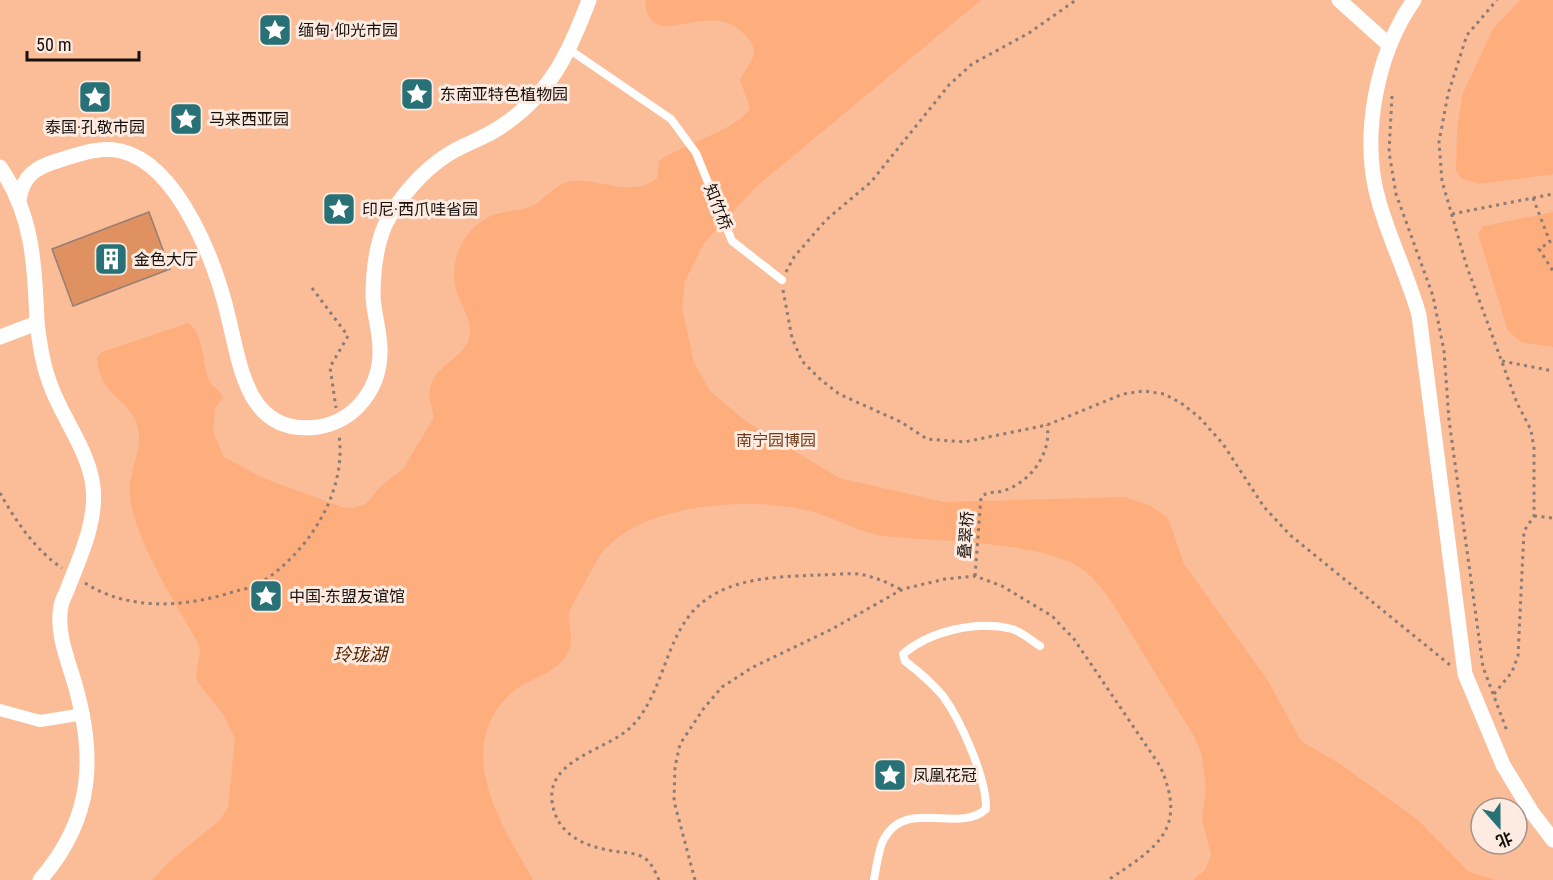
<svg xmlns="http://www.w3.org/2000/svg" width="1553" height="880" font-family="'Roboto Condensed','Noto Sans SC',sans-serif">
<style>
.green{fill:#fbbc98;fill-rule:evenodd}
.water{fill:#fead7d}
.building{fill:#e09162;stroke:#937f74;stroke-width:1.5}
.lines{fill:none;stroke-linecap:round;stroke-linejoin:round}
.path{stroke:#8c7c74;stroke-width:3;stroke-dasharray:3 4.5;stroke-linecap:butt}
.service{stroke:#fff;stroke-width:8}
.pedestrian{stroke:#fff;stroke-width:12}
.minor{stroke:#fff;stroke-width:15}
.labels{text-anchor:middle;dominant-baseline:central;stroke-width:6;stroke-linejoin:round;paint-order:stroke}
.poi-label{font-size:16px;fill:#17100b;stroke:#fdebe1;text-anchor:start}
.street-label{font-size:16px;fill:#17100b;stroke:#fdebe1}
.park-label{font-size:16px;fill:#6f3b19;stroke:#fdebe1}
.water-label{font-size:18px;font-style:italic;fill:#552400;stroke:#fdebe1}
</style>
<rect width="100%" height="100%" fill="#f3dcd0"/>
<!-- green -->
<path class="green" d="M 0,0 L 1553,0 L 1553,880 L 0,880 ZM 1481,808 L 1517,808 L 1517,844 L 1481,844 Z"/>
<!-- water -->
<g class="water">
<path d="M 645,0 L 981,0 L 757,186 L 704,243 L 685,281 L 682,308 L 694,362 L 710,391 L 747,422 L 839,478 L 944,502 L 1124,497 L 1149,505 L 1168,518 L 1184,564 L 1268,681 L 1301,741 L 1340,764 L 1418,820 L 1469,872 L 1496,880 L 1193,880 L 1205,870 L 1211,855 L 1202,819 L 1206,789 L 1202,755 L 1195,738 C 1174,704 1153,669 1132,635 C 1119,614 1106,589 1087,573 C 1049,540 935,542 884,536 C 861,533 838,519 816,513 C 762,496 660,502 615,540 C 611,543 607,547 603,551 C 599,556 570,609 569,613 C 568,629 576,641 566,656 C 552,677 525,678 508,696 C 453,753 502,825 533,880 L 152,880 L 170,861 L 220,820 L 228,807 L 235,739 L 223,714 L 198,683 L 196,675 L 200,651 L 198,643 C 176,603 136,543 130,498 C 126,473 147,445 136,422 C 124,394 100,397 97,358 L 102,352 L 188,323 C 204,333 202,363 209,380 C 212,388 221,389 223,398 L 215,408 L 213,432 L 224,457 L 263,478 L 342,507 L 353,508 L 366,504 L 382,485 L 403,469 L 433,419 C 434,408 427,399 430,388 C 435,364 466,358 470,335 C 472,322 463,308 458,296 C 446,263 463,226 496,214 C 506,211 516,211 527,208 C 546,202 551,184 573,181 C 601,178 631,199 657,178 L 659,161 C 681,145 741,128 750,108 L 740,80 C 751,59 764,53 742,32 C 712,6 676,34 656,24 C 647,19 646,9 645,0 Z"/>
<polygon points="1520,0 1553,0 1553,174 1479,184 1461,178 1456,170 1457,129 1463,93 1493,29"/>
<polygon points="1553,212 1553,347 1521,342 1508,331 1478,234 1484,226"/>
</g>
<!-- building -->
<polygon class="building" points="149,212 170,269 73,306 52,249"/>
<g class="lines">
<!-- path -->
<g class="path">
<polyline points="1392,96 1389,152 1396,194 1433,296 1444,351 1449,420 1483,667 1507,731"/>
<polyline points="1533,198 1550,242 1539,249 1553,271"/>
<polyline points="1452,214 1553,194"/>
<polyline points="786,272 794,257 826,220 871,182 949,85 972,64 1029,33 1076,0"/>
<polyline points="312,288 348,336 330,367 336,408"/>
<polyline points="783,290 792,338 802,361 820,379 839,394 901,422 927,439 964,442 1047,425 1123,394 1144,391 1164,394 1181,403 1199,417 1223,444 1264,507 1290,535 1450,665"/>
<polyline points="1502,361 1553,371"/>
<path d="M 0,493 C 15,520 36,551 62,568"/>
<polyline points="1534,516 1553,518"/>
<path d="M 975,576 L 981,497 C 988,491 995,493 1003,491 C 1031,482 1052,453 1047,425"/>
<path d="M 85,583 C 130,612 187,607 236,591 C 244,589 255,587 262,582 C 309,551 347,492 339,435"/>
<polyline points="1494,694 1512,672 1518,656 1524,531 1534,516 1534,448 1531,430 1517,403 1467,267 1442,181 1439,142 1448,94 1467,35 1497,0"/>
<path d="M 659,880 C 656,874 653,866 648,861 C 639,852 625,853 613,851 C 583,846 556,834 552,801 C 547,758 610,750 633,725 C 661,695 664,649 689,616 C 719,577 774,577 819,575 C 833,575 850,572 864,575 C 878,578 890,584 902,590"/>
<path d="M 695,880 L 674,801 L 675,767 L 680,744 L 704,708 L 722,687 L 753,667 L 832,629 L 903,589 L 945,579 L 975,576 L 1002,586 L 1052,616 L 1074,639 L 1160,766 C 1188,829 1158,847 1108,880"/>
</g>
<!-- service -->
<g class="service">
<polyline points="570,50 671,119 696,153 732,241 782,280"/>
<path d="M 874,880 C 876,868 878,854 882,843 C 903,795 958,835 986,809 C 987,779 961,721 943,696 C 932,683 918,671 905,661 L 903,654 C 930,631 977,620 1012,629 C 1022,632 1032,641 1040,646"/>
</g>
<!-- pedestrian -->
<polyline class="pedestrian" points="0,710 40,721 84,714"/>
<!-- minor -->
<g class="minor">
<polyline points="1339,0 1389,45"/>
<path d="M 1414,0 C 1376,54 1360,138 1379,202 C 1390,241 1408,276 1419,315 L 1465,674 L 1503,765 L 1531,811 L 1553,840"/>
<path d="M 0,167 C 33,215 35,266 37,323 L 0,337"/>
<path d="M 19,200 C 23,175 36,167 60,160 C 79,154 101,146 121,151 C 180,165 217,267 229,320 C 241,369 248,436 318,427 C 356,421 381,387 380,349 C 380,332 374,314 373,297 C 373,275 376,246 385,225 C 398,199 422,171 447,155 C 464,144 485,138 502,126 C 551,93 569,53 589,0"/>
<path d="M 37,323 C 40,346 43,367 52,389 C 64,420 85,446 92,480 C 99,515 82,553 69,585 C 67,592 62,599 61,606 C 56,631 67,658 74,681 C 96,756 94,818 40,880"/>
</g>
</g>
<!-- icons -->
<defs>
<symbol id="sight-square" viewBox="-11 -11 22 22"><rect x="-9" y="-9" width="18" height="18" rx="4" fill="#287277" stroke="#fdebe1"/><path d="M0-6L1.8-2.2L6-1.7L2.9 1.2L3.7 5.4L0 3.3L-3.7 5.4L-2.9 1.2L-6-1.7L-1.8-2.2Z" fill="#fff"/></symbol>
<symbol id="building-square" viewBox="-11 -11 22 22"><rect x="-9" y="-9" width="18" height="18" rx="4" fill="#287277" stroke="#fdebe1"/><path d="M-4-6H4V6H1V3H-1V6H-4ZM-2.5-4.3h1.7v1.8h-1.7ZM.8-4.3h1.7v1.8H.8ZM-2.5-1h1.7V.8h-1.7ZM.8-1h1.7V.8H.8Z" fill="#fff"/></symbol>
</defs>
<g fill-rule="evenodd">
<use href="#sight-square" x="256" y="11" width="38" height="38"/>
<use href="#sight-square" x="398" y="75" width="38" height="38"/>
<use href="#sight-square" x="76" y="78" width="38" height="38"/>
<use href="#sight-square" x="167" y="100" width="38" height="38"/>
<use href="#sight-square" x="320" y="190" width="38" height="38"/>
<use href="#building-square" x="92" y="240" width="38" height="38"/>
<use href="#sight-square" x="247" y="577" width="38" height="38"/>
<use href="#sight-square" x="871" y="756" width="38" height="38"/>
</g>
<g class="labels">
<!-- poi labels -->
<g class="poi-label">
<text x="298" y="30">缅甸·仰光市园</text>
<text x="440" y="94">东南亚特色植物园</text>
<text x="209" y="119">马来西亚园</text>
<text x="95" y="127" text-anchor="middle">泰国·孔敬市园</text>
<text x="362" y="209">印尼·西爪哇省园</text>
<text x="134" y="259">金色大厅</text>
<text x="289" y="596">中国-东盟友谊馆</text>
<text x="913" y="775">凤凰花冠</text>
</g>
<!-- street labels -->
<g class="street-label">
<text transform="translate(718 207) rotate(68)">知竹桥</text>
<text transform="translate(966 535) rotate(-86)">叠翠桥</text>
</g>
<!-- park labels -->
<g class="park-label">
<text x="776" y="440">南宁园博园</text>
</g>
<!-- water labels -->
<g class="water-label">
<text x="360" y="654">玲珑湖</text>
</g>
</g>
<!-- north arrow -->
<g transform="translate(1499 826) rotate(159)"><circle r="28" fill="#fdebe1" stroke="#a1938b" stroke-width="1.5"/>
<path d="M0-4.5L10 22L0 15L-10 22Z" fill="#287277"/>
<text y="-9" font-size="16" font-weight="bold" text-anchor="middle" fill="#17100b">北</text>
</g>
<!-- scale -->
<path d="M27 51v9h112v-9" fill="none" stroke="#17100b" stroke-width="3"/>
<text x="36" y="51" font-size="18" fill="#17100b" stroke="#fdebe1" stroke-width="4.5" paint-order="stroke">50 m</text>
</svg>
